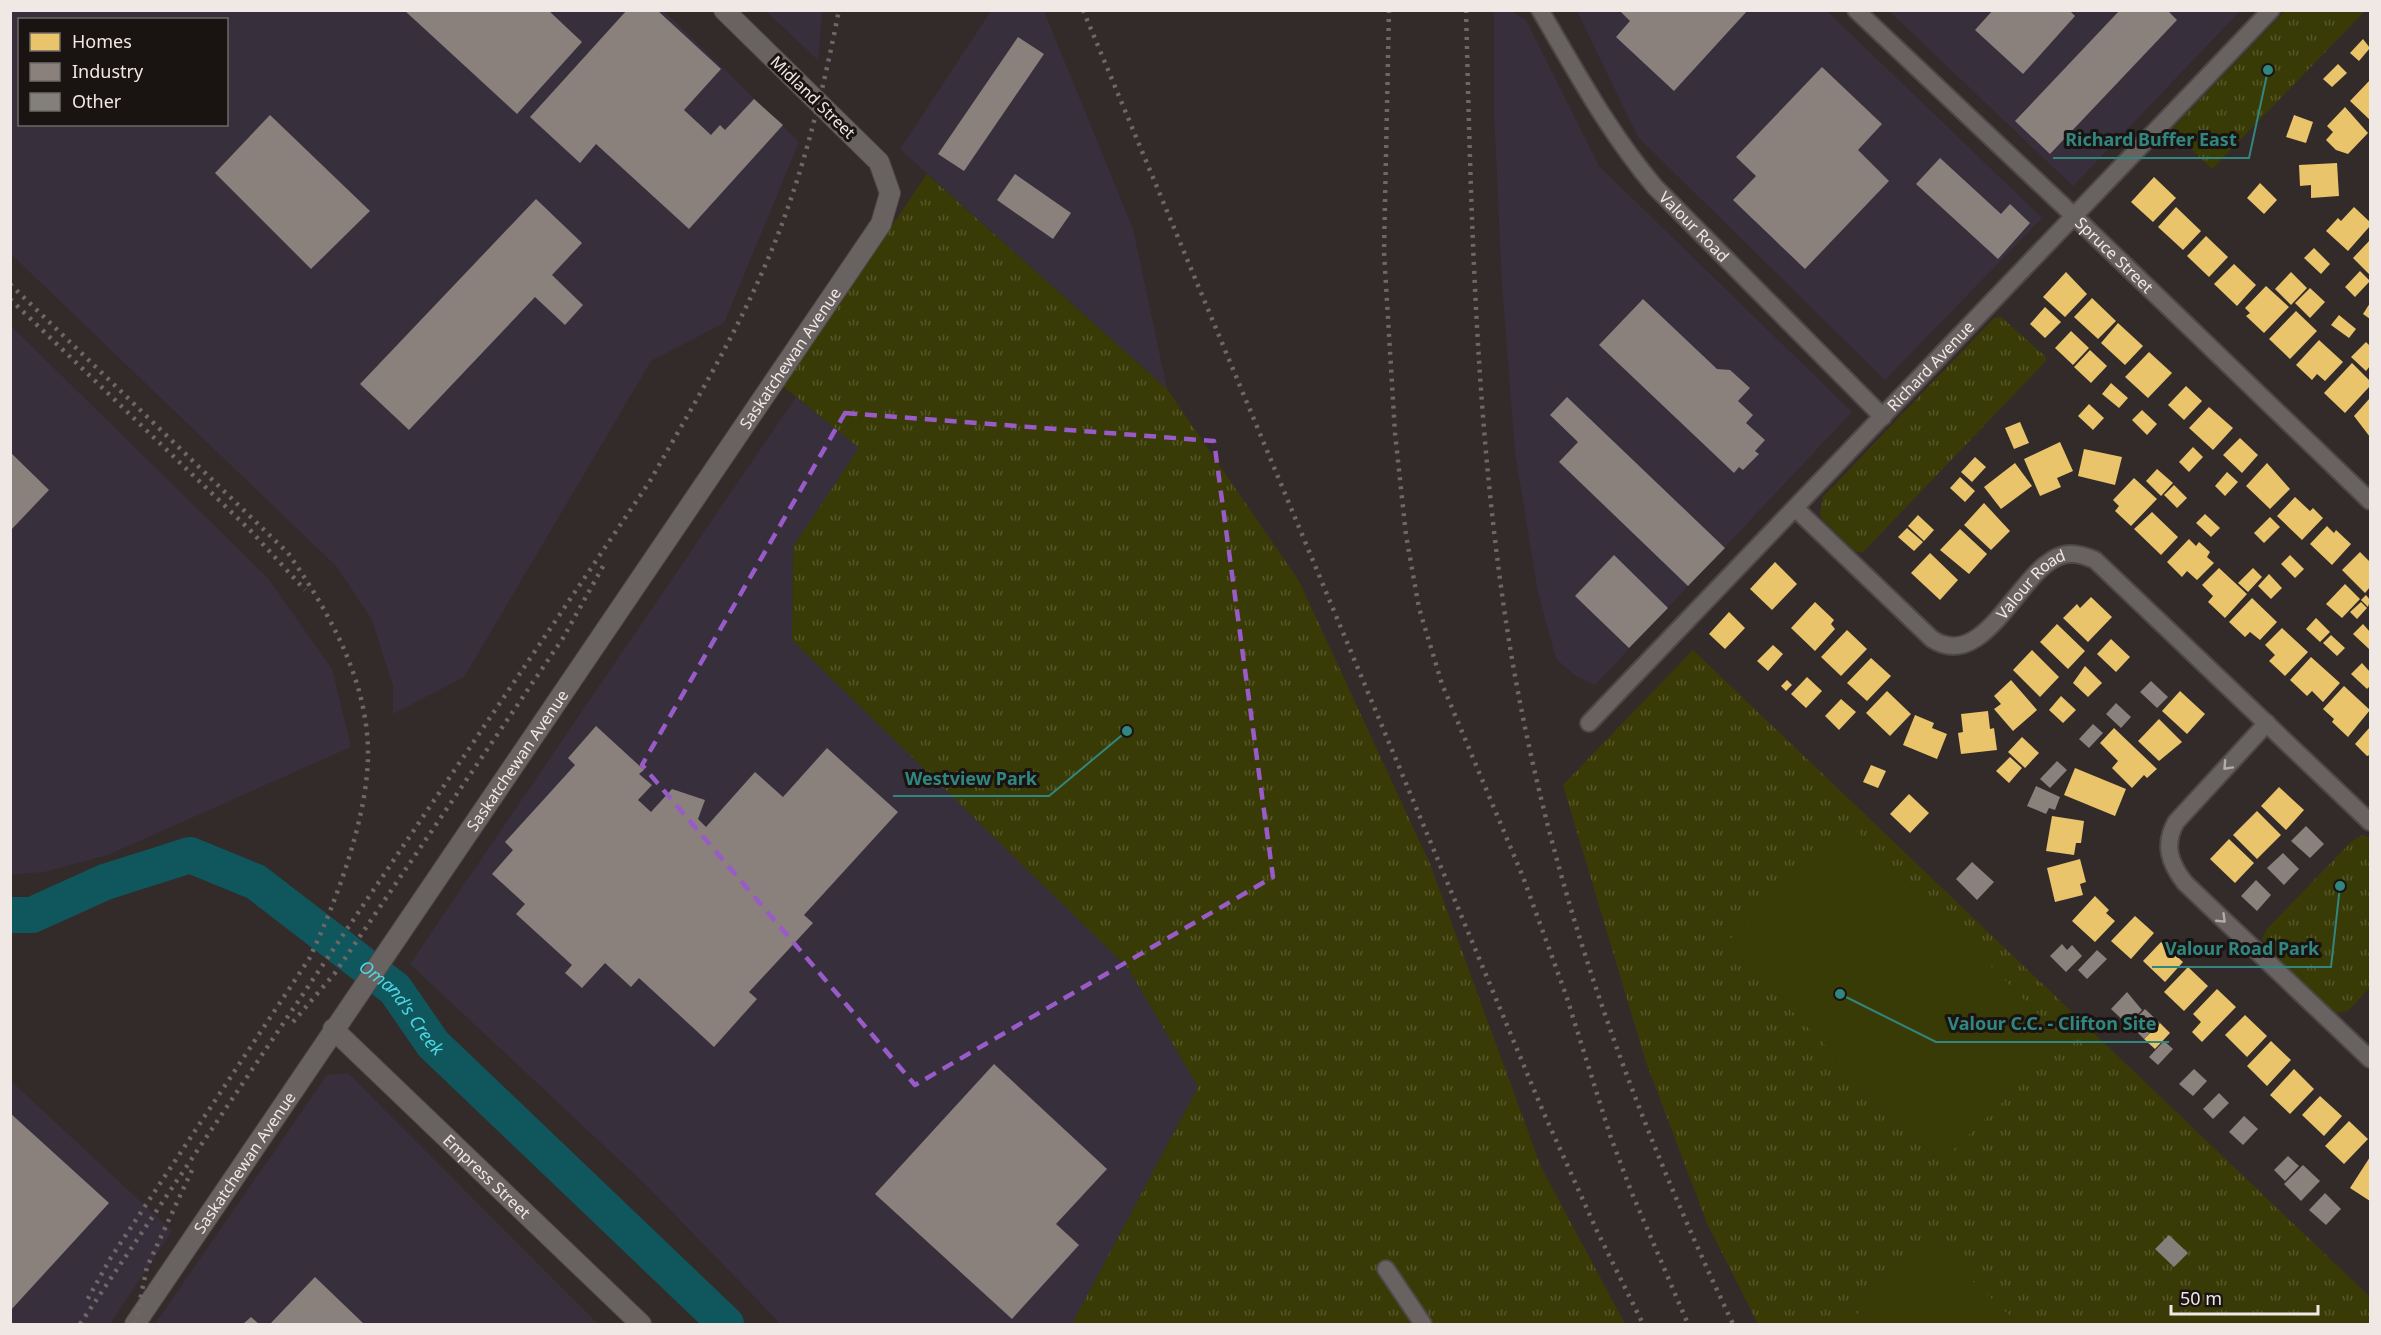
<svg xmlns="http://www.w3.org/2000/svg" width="2381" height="1335" font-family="'Noto Sans',sans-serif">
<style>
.industrial{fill:#382f3d;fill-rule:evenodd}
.grass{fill:url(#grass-tufts)}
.pitch{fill:#393b06}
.homes{fill:#e9c46a}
.industry{fill:#8a817c}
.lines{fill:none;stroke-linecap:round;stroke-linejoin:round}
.river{stroke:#10575d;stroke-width:36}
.building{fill:#837f7b}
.minor-casing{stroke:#4d4746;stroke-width:20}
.tertiary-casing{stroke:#4d4746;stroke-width:22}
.minor{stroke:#686361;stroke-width:16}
.tertiary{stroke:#686361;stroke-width:20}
.rail{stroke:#6d6766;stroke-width:4.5;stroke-dasharray:3 6;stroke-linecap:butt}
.oneway{stroke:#b2acaa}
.marked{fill:none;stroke:#985bc8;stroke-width:4.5;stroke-dasharray:12 8;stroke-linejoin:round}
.labels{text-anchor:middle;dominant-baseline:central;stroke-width:6;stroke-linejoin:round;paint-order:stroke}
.street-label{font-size:16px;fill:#efe8e5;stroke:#191412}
.water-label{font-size:18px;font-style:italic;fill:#4dd5e3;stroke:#191412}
.leader{fill:none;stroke:#318780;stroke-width:2}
.callout-dot{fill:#318780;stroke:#191412;stroke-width:2}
.callout-label{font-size:18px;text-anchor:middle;font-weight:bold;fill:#318780;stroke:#191412;stroke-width:6;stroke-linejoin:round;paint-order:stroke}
</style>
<defs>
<pattern id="grass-tufts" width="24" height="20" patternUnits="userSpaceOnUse" patternTransform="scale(1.5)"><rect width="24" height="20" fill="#393b06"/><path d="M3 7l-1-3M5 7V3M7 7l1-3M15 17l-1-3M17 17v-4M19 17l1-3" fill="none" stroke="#56572a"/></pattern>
</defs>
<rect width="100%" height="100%" fill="#322b2a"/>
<!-- industrial -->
<g class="industrial">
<path d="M 10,11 L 664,11 L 799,142 L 724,323 L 651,361 L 464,677 L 393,714 L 393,686 L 372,620 L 337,567 L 11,254 ZM 20,20 L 226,20 L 226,124 L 20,124 Z"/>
<polygon points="766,11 822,11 818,60"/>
<polygon points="991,11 1044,11 1133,229 1167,389 900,149"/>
<polygon points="1494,11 1511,11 1526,20 1599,166 1852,412 1595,685 1576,676 1556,659 1538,592 1515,452 1502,284 1494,112"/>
<polygon points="1577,11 1827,11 2042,218 1885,380 1638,137"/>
<polygon points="1889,11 2240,11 2073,186"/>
<polygon points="10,325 267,577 332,669 351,747 108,855 44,872 11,875"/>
<polygon points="796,397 859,448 793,547 792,640 1128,968 1198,1087 1072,1324 781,1324 645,1184 410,964"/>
<polygon points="348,1073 598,1324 155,1324 327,1075"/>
<polygon points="10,1080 172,1231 110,1324 11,1324"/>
</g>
<!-- grass -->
<g class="grass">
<polygon points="2286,10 2365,11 2212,169 2171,130"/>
<polygon points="927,174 1167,389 1299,581 1430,864 1541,1167 1625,1324 1072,1324 1198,1087 1128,968 792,640 793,547 859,448 783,386"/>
<polygon points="2001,317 2045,356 2046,361 1863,552 1856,552 1823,520 1820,514 1823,497 1994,318"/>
<polygon points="1693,650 2370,1297 2370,1324 1758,1324 1707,1223 1646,1062 1563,785"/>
<polygon points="2362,835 2370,838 2370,987 2349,1010 2338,1013 2330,1009 2266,949 2262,939 2267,929 2351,842"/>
</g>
<!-- pitch -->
<g class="pitch">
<polygon points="1851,825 2065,1041 1940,1163 1726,943"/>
<polygon points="1925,1237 2019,1324 1854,1324 1864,1296"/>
</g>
<!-- homes -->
<g class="homes">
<polygon points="2363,39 2370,48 2359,61 2350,53"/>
<polygon points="2338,64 2347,73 2332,87 2323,79"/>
<polygon points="2370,80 2370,120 2350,101"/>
<polygon points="2345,107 2368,133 2348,154 2336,150 2326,140 2333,132 2327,126"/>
<polygon points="2294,115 2313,122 2306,143 2286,137"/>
<polygon points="2337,163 2339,196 2311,198 2311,185 2300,186 2299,165"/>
<polygon points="2154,177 2176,198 2153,222 2131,202"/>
<polygon points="2260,183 2277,200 2264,214 2247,198"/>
<polygon points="2176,207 2201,231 2183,250 2158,227"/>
<polygon points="2354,207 2370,222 2370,226 2348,251 2326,231 2338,218 2341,221"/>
<polygon points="2206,236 2228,257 2209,277 2187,256"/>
<polygon points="2370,240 2370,275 2353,258"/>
<polygon points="2314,248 2330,264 2321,274 2304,258"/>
<polygon points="2234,264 2256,285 2237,306 2214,284"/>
<polygon points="2360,271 2370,281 2355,297 2345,287"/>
<polygon points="2066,272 2087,294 2065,317 2043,297"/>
<polygon points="2291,272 2307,288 2291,305 2275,289"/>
<polygon points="2266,286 2289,307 2264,333 2246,316 2250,313 2245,308"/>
<polygon points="2310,288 2325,302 2310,318 2295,303"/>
<polygon points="2092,298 2116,321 2098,339 2074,317"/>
<polygon points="2370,303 2370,319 2363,314"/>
<polygon points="2045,307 2061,322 2045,338 2030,324"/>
<polygon points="2296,311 2317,331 2290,359 2269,339"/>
<polygon points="2339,315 2356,329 2349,338 2331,325"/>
<polygon points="2118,323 2143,346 2125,365 2101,343"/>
<polygon points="2071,331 2089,348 2073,365 2055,348"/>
<polygon points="2319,340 2343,362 2325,381 2317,374 2312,380 2296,365"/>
<polygon points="2366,342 2370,346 2370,366 2366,371 2351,357"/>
<polygon points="2090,350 2107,366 2091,383 2074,367"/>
<polygon points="2149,352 2172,373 2148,398 2125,377"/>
<polygon points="2352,363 2370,381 2370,386 2345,413 2324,393"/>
<polygon points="2111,383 2128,398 2119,408 2102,394"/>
<polygon points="2186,386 2202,401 2184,420 2168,405"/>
<polygon points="2370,398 2370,437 2354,416"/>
<polygon points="2089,404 2104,418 2093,430 2078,416"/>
<polygon points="2209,407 2233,428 2213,450 2189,428"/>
<polygon points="2142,410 2157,424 2147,435 2132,420"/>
<polygon points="2020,422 2029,443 2014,449 2005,428"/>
<polygon points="2240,438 2258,455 2242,473 2223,455"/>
<polygon points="2060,442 2073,471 2057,478 2061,487 2040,496 2024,459"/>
<polygon points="2193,447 2203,457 2189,472 2179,462"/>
<polygon points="2084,449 2122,457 2115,485 2078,476"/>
<polygon points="1975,457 1986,467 1972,482 1961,472"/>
<polygon points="2015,463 2032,486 2001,509 1984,487"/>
<polygon points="2267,463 2290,489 2270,509 2246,486"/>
<polygon points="2157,469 2173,483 2161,496 2146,481"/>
<polygon points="2227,472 2238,482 2225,496 2215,486"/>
<polygon points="1960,477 1975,491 1965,502 1950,488"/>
<polygon points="2134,478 2157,499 2131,526 2115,511 2119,506 2113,500"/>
<polygon points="2174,485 2187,498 2177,508 2164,495"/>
<polygon points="2295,497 2310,511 2313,508 2323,518 2302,540 2277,516"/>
<polygon points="1984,503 2010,531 1991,550 1964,525"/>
<polygon points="2152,512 2178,537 2161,555 2134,529"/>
<polygon points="2205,514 2220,528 2211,537 2196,523"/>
<polygon points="1918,515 1934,530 1924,541 1908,526"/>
<polygon points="2270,517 2280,527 2264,543 2254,533"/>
<polygon points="2327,526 2334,533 2336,530 2351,544 2332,565 2310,544"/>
<polygon points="1907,528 1923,542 1914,551 1898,537"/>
<polygon points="1960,529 1987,554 1969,574 1940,550"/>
<polygon points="2189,539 2196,546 2199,542 2210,552 2207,557 2214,563 2197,580 2187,571 2182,577 2167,562"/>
<polygon points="2360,552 2370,562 2370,587 2365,593 2342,570"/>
<polygon points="1930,553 1958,580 1940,600 1911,573"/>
<polygon points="2290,555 2304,569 2295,578 2281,564"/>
<polygon points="1775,562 1797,584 1772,610 1750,589"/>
<polygon points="2219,568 2247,594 2225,618 2208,602 2213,596 2202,585"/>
<polygon points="2253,568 2262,577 2248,592 2238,583"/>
<polygon points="2269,574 2282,588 2271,599 2258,586"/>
<polygon points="2345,584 2360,599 2342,618 2326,604"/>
<polygon points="2366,595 2370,600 2368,607 2361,600"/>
<polygon points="2091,597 2112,617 2088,642 2063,618 2077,604 2080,608"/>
<polygon points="2252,598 2277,622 2260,640 2250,632 2245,637 2229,622"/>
<polygon points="1815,602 1834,620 1831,624 1835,629 1815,651 1791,628"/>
<polygon points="2361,602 2367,608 2357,619 2350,612"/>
<polygon points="1729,612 1745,628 1725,649 1709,634"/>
<polygon points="2316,618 2330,632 2320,642 2306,629"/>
<polygon points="2057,624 2085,651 2068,669 2040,642"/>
<polygon points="2363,624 2370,632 2369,649 2353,634"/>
<polygon points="2282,628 2308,652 2285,676 2269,661 2275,655 2265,645"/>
<polygon points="1847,630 1867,649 1841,676 1821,657"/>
<polygon points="2331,635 2345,648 2337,656 2323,643"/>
<polygon points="2111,639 2130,657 2116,672 2097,654"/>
<polygon points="1773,645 1783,654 1768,671 1757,661"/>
<polygon points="2032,650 2059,677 2040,697 2013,670"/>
<polygon points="2311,657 2340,683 2323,702 2312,691 2307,696 2290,680"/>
<polygon points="1871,658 1891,676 1867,701 1847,683"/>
<polygon points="2362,663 2370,672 2370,686 2367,689 2351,674"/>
<polygon points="2085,666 2102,683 2088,697 2073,683"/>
<polygon points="1807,677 1822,691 1806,708 1791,694"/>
<polygon points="1787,680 1792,685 1786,691 1781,686"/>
<polygon points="2011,680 2037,710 2013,731 1994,709 2001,704 1994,696"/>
<polygon points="2344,686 2370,710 2348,737 2332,722 2334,719 2323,709"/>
<polygon points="1887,691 1911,714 1890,736 1866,713"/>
<polygon points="2180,691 2205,714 2187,734 2162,711"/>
<polygon points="2061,696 2076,710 2063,723 2049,710"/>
<polygon points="1841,699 1856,712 1839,730 1825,716"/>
<polygon points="1988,711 1990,729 1994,728 1997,750 1961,754 1958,733 1963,732 1961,714"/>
<polygon points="1915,715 1934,723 1932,728 1947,734 1937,759 1903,745"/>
<polygon points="2159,719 2182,742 2159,761 2138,741"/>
<polygon points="2370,727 2370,755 2367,756 2355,744"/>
<polygon points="2114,728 2157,769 2147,778 2144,775 2132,788 2112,768 2118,761 2100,743"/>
<polygon points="2022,737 2039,753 2025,768 2008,752"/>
<polygon points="2010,757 2022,768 2009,783 1996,771"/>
<polygon points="1871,765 1886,771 1878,788 1863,782"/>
<polygon points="2075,768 2126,789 2115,816 2064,795"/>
<polygon points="2279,787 2304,810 2286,830 2261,806"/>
<polygon points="1909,794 1929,813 1910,833 1890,814"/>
<polygon points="2257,811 2281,835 2257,859 2233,835"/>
<polygon points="2052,816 2084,821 2081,843 2076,843 2074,855 2046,851"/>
<polygon points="2229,839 2254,863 2235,883 2210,859"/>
<polygon points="2080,859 2086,882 2080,884 2083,895 2055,902 2047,868"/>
<polygon points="2095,896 2109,910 2106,913 2115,921 2095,942 2072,921"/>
<polygon points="2135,916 2154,933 2131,959 2111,941"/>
<polygon points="2161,942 2183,962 2165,982 2143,961"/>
<polygon points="2188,967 2208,986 2184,1011 2164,992"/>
<polygon points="2217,989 2236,1007 2202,1042 2192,1032 2201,1022 2193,1014"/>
<polygon points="2245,1015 2267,1036 2247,1057 2225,1035"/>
<polygon points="2160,1023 2170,1033 2155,1049 2144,1039"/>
<polygon points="2271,1041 2291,1060 2267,1086 2247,1066"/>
<polygon points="2294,1069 2314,1089 2290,1114 2270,1095"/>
<polygon points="2320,1096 2342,1116 2324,1136 2302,1115"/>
<polygon points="2349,1121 2368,1139 2344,1164 2325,1146"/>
<polygon points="2370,1157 2370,1201 2350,1188"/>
</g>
<!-- industry -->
<g class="industry">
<polygon points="404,10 548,10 582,42 517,114"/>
<polygon points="627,10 657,10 721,69 684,110 711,135 720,125 725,130 754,99 783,125 689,229 596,144 580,163 530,117"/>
<polygon points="1619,10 1748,10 1674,91 1616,37 1630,21"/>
<polygon points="1993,10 2069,10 2075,16 2023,74 1975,30"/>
<polygon points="2120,10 2167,10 2177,20 2050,154 2015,121"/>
<polygon points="1018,37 1044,54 964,171 938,154"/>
<polygon points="1822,67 1882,124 1858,150 1889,181 1805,269 1733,200 1756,176 1736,157"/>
<polygon points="270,115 370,211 311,269 215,173"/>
<polygon points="1940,158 2001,214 2010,204 2030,223 1998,259 1916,184"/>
<polygon points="1015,174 1071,213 1053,239 997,200"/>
<polygon points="536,199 582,243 552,275 583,305 565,325 535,297 409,430 360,384"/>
<polygon points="1643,299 1717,369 1730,370 1750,388 1738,401 1753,415 1746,423 1765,440 1755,451 1759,454 1743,470 1739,467 1734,473 1599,345"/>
<polygon points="1567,397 1725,548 1688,586 1559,462 1578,442 1550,415"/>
<polygon points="10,452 49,490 10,531"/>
<polygon points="1614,555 1668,608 1629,648 1575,596"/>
<polygon points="2151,681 2168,697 2157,708 2140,692"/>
<polygon points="2116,703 2131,717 2121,728 2106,714"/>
<polygon points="2093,724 2103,733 2089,748 2079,739"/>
<polygon points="596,726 644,770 639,774 652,785 638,800 651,812 672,789 705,800 698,819 706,827 755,772 783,797 827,748 898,812 804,915 813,923 749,992 757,999 714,1047 639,978 631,987 605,963 582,988 565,973 572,965 516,914 525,904 492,874 513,850 505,842 575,765 568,758"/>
<polygon points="2057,761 2067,770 2050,788 2040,779"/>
<polygon points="2036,786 2060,797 2055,810 2049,808 2046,814 2027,806"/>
<polygon points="2306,826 2324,844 2310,858 2291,841"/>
<polygon points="2283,853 2299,869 2284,885 2267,868"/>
<polygon points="1972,862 1994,882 1977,900 1956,879"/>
<polygon points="2256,880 2271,895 2257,911 2241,896"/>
<polygon points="2062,944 2067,950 2072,945 2082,956 2066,972 2050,956"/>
<polygon points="2097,950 2107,959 2087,979 2078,970"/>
<polygon points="2127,992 2142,1010 2128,1025 2111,1009"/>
<polygon points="2145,1009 2160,1023 2144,1039 2130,1025"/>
<polygon points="2164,1041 2173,1049 2158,1065 2149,1057"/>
<polygon points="994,1064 1107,1169 1056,1224 1079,1245 1012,1319 875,1194"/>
<polygon points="2194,1069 2207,1081 2193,1096 2179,1084"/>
<polygon points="2219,1093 2229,1103 2213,1119 2203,1109"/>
<polygon points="10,1113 109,1203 10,1311"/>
<polygon points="2244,1116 2258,1129 2243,1145 2229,1132"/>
<polygon points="2288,1156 2299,1166 2285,1181 2274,1170"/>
<polygon points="2303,1165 2320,1181 2301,1201 2284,1184"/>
<polygon points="2325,1193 2341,1209 2326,1225 2309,1210"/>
<polygon points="315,1277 364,1324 270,1324"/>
<polygon points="251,1317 259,1324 243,1324"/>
</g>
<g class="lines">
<!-- river -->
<path class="river" id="s1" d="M 10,915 L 32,915 L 105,882 L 190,855 L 256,882 L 395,989 L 433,1044 L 726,1324"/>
</g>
<!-- building -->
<polygon class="building" points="2169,1235 2188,1253 2174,1267 2155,1249"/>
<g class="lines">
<defs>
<g id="minor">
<path id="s2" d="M 1540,10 C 1576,71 1609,133 1655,187 L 1883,417"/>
<path id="s3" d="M 1856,10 L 2074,216 L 2370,501"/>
<path id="s4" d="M 1795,508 L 1932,639 C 1986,674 2020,566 2063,555 C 2074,552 2086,556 2095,560 L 2370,822"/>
<path id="s5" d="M 1589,723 L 2271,10"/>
<path d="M 2267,723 L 2176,822 C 2163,845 2170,864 2185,883 L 2370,1059"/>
<polyline points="1386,1269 1423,1324"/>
</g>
<g id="tertiary">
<path id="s6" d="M 333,1029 L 641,1324"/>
<path id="s7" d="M 135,1324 L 881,224 L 890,193 L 879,162 L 724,10"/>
</g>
</defs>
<!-- minor casing -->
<use href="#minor" class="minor-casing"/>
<!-- tertiary casing -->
<use href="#tertiary" class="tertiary-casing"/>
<!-- minor -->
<use href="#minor" class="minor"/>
<!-- tertiary -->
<use href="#tertiary" class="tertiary"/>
<!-- rail -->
<g class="rail">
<polyline points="1083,10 1542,1109 1597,1231 1643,1324"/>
<polyline points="1389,10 1384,252 1395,433 1406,535 1419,608 1442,684 1523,877 1566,995 1610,1135 1631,1191 1688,1324"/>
<path d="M 1466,10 C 1471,206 1475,401 1502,594 C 1537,849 1623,1093 1733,1324"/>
<path d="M 10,284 L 288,553 C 329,612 368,680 368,754 C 368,816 336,903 309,959 L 110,1259 L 86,1302"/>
<polyline points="10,299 250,530 305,590"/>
<polyline points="293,1022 335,973 563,638 606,561"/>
<path d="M 80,1324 L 650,481 C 688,414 729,347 760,277 C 799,192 821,101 839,10"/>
<polyline points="135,1324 147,1267 192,1170"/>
</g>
</g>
<!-- one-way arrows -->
<defs><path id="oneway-chevron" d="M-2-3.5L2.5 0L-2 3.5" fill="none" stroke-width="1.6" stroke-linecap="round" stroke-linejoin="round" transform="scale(1.5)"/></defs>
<g class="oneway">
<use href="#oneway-chevron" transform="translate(2227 766) rotate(133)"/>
<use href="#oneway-chevron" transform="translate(2222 919) rotate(44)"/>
</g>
<!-- marked area -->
<path class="marked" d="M 845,413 L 1214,441 L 1273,877 L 915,1085 L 642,765 Z"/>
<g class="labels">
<!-- street labels -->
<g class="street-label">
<text transform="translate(813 97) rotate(44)">Midland Street</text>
<text stroke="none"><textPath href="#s2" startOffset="267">Valour Road</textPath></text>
<text stroke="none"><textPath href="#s3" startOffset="356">Spruce Street</textPath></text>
<text stroke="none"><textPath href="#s7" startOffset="1167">Saskatchewan Avenue</textPath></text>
<text stroke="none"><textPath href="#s5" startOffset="494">Richard Avenue</textPath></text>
<text stroke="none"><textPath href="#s4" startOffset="314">Valour Road</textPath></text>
<text stroke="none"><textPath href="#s7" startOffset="681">Saskatchewan Avenue</textPath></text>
<text stroke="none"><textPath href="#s7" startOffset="195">Saskatchewan Avenue</textPath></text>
<text stroke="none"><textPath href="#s6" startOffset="213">Empress Street</textPath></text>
</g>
<!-- water labels -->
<g class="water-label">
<text stroke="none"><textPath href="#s1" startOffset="456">Omand's Creek</textPath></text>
</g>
</g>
<!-- callouts -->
<path class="leader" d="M2268 70L2249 158H2053M1127 731L1049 796H893M2340 886L2331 967H2152M1840 994L1936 1042H2169"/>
<g class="callout-dot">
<circle cx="2268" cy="70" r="6"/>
<circle cx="1127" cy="731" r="6"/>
<circle cx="2340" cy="886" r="6"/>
<circle cx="1840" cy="994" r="6"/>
</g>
<g class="callout-label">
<text x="2151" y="146">Richard Buffer East</text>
<text x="971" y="785">Westview Park</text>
<text x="2242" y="955">Valour Road Park</text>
<text x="2052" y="1030">Valour C.C. - Clifton Site</text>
</g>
<!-- border -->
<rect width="2381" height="1335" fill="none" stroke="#efe8e5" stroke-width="24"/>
<!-- legend -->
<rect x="18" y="18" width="210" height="108" fill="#191412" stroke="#6f6966" stroke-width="1.5"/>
<rect x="30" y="33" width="30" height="18" fill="#e9c46a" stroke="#6f6966" stroke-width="1.5"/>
<text x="72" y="48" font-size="18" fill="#efe8e5">Homes</text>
<rect x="30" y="63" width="30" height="18" fill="#8a817c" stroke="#6f6966" stroke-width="1.5"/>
<text x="72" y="78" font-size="18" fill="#efe8e5">Industry</text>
<rect x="30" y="93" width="30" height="18" fill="#837f7b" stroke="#6f6966" stroke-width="1.5"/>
<text x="72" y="108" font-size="18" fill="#efe8e5">Other</text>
<!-- scale -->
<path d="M2171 1305v9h147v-9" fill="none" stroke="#efe8e5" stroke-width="3"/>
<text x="2180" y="1305" font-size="18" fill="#efe8e5" stroke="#191412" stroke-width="4.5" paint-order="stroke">50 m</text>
</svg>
